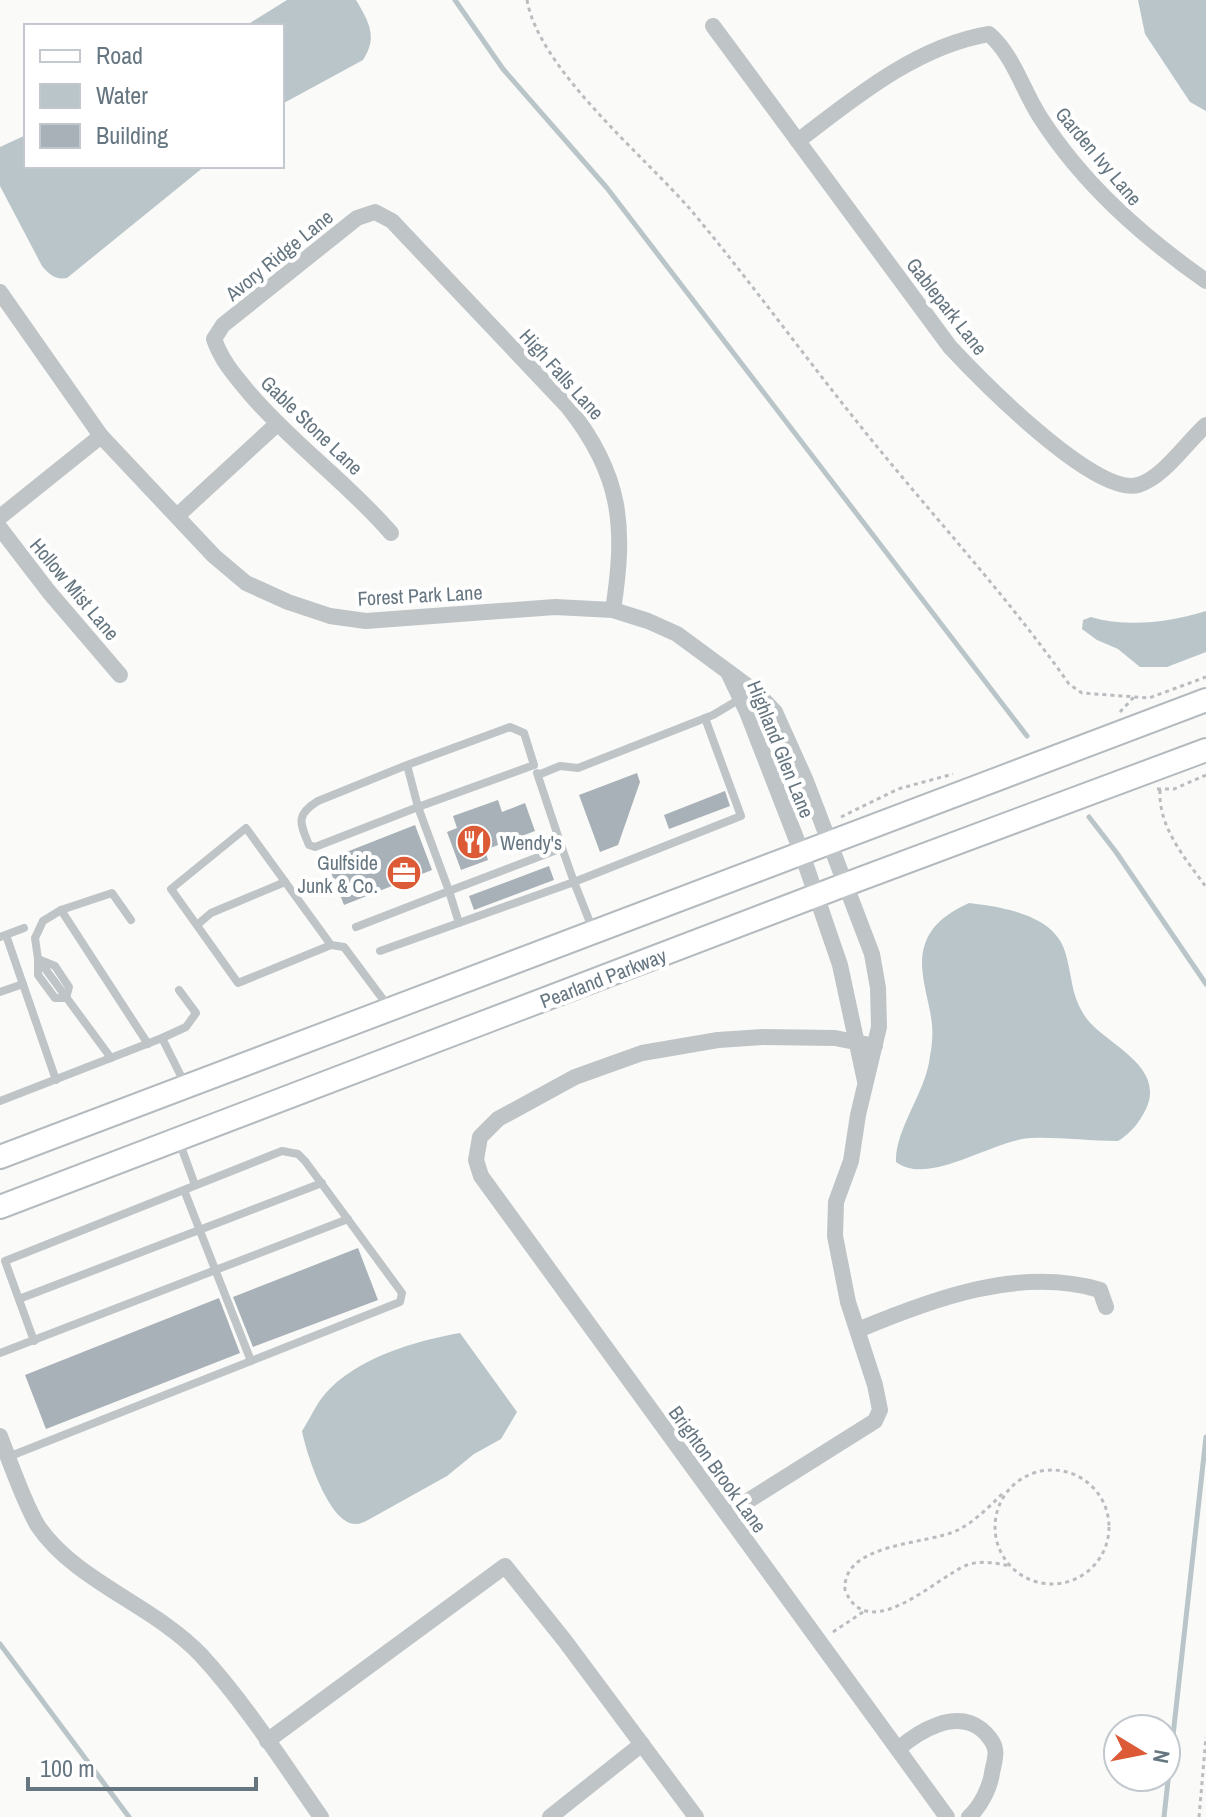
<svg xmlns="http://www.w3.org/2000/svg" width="1206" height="1817" font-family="'Archivo Narrow',sans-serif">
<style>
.water{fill:#b9c5c9}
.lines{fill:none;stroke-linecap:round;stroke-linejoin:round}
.stream{stroke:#b9c5c9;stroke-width:5}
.building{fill:#a8b1b7}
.secondary-casing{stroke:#b4babe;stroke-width:26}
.path{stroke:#babdc0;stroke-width:3;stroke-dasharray:4 4;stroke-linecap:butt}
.service{stroke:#bfc4c7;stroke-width:8}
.minor{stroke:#bfc4c7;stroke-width:16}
.secondary{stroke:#fff;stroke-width:22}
.labels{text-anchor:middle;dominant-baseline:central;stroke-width:8;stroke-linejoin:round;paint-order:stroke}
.street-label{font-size:20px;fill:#667681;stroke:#fff}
.poi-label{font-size:20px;fill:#667681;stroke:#fff;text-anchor:start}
</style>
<rect width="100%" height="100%" fill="#fafaf8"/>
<!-- water -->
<g class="water">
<path d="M 287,0 L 356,0 C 369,22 378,37 363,60 L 282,104 L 282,26 L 245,26 Z"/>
<polygon points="1138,0 1206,0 1206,111 1190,102 1145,34"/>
<path d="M 26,135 L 26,166 L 205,166 L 67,278 C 55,280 50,275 42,266 L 0,186 L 0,147 Z"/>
<path d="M 1206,611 L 1206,652 L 1167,667 L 1140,667 L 1118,649 L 1097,640 L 1082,629 L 1083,620 L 1091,617 C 1127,628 1171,622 1206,611 Z"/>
<path d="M 969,903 C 1003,907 1057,915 1066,955 C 1073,980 1071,997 1087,1019 C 1107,1045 1166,1066 1146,1109 C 1139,1123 1131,1133 1118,1141 C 1089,1141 1059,1137 1031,1138 C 993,1140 928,1187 896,1162 C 895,1128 926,1093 930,1056 C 932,1046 933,1035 932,1025 C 930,1000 916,969 925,944 C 932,923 950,912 969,903 Z"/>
<path d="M 460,1333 L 517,1412 L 501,1439 L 474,1454 L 447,1476 L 368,1520 C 364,1522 360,1524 356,1524 C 329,1525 306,1452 302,1431 C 310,1419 316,1404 325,1394 C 356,1358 415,1341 460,1333 Z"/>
</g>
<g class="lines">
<!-- stream -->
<g class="stream">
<polyline points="455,0 503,69 607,188 1027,736"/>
<polyline points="1089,817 1116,852 1206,984"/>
<polyline points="0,1644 129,1817"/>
<polyline points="1164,1817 1206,1437"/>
</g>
</g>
<!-- building -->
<g class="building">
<polygon points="637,773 640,782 618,845 600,852 579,795"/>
<polygon points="725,791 730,806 669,829 664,815"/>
<polygon points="498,800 502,812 525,803 535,831 485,850 488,860 461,870 447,832 457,828 453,816"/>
<polygon points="415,825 432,870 344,905 326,860"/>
<polygon points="549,866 554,880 474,910 469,896"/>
<polygon points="358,1248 378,1300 253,1347 233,1297"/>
<polygon points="219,1298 240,1353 46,1429 25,1375"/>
</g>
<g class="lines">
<defs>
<g id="secondary">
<polyline points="0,1157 1206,700"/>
<polyline points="0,1207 844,885 1206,750"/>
</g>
</defs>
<!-- secondary casing -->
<use href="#secondary" class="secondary-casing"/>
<!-- path -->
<g class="path">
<path d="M 527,0 C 539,69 644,156 690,209 C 752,283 809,363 870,438 C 937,521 1008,597 1069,684 L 1082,693 L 1149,698 L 1206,677"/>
<polyline points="1120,712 1134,697"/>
<polyline points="1157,789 1174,789 1206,775"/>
<path d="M 1160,790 C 1158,827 1185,858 1206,887"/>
<polyline points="841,817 898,789 953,774"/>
<circle cx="1052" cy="1527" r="57"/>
<path d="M 1002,1494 C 989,1507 975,1521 958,1530 C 928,1545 842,1542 845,1590 C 868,1647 938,1576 967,1565 C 982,1560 995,1563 1010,1566"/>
<polyline points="833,1632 866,1610"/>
<polyline points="1199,1817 1206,1737"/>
</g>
<!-- service -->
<g class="service">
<path d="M 407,765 L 510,727 L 524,733 L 534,765 L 418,807 L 407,765 L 318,801 C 295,815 300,823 309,845 L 315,847 L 418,807 L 449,891 L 562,848 L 574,882 L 741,816 L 705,718"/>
<polyline points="537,773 562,848"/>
<polyline points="538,775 560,766 578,768 713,715 740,699"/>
<polyline points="61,910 148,1044"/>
<polyline points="197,925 211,913 285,882"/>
<polyline points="356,927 449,891 459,923"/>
<polyline points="6,935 56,1080"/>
<polyline points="0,937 24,928"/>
<polyline points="331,945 246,828 171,889 238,983 331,945 344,947 388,1006"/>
<polyline points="380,951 574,882 593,930"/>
<polygon points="38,959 55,966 69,987 66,998 55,998 38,975"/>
<polyline points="0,992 23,984"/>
<polyline points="162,1038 186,1027 196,1013 179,990"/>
<polyline points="111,1058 38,959 35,938 43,921 61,910 112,893 131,920"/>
<polyline points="0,1101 162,1038 186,1086"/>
<polyline points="179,1141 195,1185"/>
<polyline points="184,1190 251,1361"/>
<polyline points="19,1299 322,1183"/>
<polyline points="0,1353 348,1219"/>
<polyline points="8,1457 400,1302 402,1293 305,1161 298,1154 282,1151 5,1261 34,1341"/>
</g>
<!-- minor -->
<g class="minor">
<path d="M 713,26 L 950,347 C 979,378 1095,497 1138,485 C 1163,478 1186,443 1206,425"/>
<path d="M 798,141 C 855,97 917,46 989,34 C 1014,56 1022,89 1040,117 C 1083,184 1142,236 1206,281"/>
<polyline points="0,292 101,436 214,556 246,583 288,602 330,616 366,621 555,607 613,610 648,621 677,634 757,693 775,712 806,781 872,954 878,988 879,1027 858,1115 851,1161 836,1202 835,1236 848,1302 875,1385 880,1410 875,1421 727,1514"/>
<polyline points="177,516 277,424"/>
<polyline points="0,517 101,436"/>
<polyline points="0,528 49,592 120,675"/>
<path d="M 391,533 C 348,483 294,445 251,395 C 236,377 222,362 214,339 L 223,325 L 357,218 L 375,212 L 392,221 L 568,407 C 622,475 626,527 613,610"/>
<polyline points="728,672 747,712 801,851 840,965 865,1081"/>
<polyline points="875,1046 835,1038 763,1037 718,1040 642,1053 575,1077 498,1119 480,1137 476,1160 481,1176 947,1817"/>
<path d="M 858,1330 C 932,1299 1020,1266 1100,1290 L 1106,1307"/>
<path d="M 0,1436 C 9,1460 25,1505 38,1526 C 75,1581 155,1606 201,1655 C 246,1704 283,1763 321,1817"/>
<polyline points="267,1741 505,1566 565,1641 696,1817"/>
<path d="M 898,1749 C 919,1731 955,1709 981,1729 C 986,1733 994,1742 995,1749 C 997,1755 993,1767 992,1773 C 990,1788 980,1807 969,1817"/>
<polyline points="550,1817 642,1744"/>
</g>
<!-- secondary -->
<use href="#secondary" class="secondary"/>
</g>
<!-- icons -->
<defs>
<symbol id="restaurant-disc" viewBox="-11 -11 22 22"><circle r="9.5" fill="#dc5a35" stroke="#fff"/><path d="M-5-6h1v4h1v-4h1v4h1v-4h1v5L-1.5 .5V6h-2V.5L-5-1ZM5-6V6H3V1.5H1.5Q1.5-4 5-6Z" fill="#fff"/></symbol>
<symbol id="office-disc" viewBox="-11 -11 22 22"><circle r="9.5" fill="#dc5a35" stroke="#fff"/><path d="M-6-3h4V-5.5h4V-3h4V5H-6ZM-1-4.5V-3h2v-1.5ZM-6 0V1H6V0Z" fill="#fff"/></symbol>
</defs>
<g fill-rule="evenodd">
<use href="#restaurant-disc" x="454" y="822" width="40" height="40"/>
<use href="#office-disc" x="384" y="853" width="40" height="40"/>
</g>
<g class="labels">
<!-- street labels -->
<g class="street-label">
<text transform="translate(1099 156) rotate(50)">Garden Ivy Lane</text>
<text transform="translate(279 255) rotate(-39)">Avory Ridge Lane</text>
<text transform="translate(947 306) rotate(52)">Gablepark Lane</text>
<text transform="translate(562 374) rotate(48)">High Falls Lane</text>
<text transform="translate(312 425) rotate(44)">Gable Stone Lane</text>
<text transform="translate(75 589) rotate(50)">Hollow Mist Lane</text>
<text transform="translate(420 595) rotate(-3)">Forest Park Lane</text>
<text transform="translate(781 749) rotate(68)">Highland Glen Lane</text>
<text transform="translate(603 978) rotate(-21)">Pearland Parkway</text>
<text transform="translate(718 1469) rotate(54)">Brighton Brook Lane</text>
</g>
<!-- poi labels -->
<g class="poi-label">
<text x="500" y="842">Wendy's</text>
<text x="378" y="862" text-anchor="end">Gulfside<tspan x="378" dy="23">Junk &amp; Co.</tspan></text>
</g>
</g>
<!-- legend -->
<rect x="24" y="24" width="260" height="144" fill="#ffffff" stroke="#c2c8cd" stroke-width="2"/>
<rect x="40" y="50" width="40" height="12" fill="#ffffff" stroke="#c2c8cd" stroke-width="2"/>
<text x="96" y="64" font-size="24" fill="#667681">Road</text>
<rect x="40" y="84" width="40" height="24" fill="#b9c5c9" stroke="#c2c8cd" stroke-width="2"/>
<text x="96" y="104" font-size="24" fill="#667681">Water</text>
<rect x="40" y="124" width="40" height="24" fill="#a8b1b7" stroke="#c2c8cd" stroke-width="2"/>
<text x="96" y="144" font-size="24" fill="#667681">Building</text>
<!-- north arrow -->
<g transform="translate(1142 1753) rotate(100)"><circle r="38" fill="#ffffff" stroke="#c2c8cd" stroke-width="2"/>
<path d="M0-6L14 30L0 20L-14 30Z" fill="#dc5a35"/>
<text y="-12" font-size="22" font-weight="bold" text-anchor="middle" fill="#667681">N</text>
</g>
<!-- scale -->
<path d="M28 1777v12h228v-12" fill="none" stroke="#667681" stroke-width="4"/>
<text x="40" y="1777" font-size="24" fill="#667681" stroke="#ffffff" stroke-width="6" paint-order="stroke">100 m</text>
</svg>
